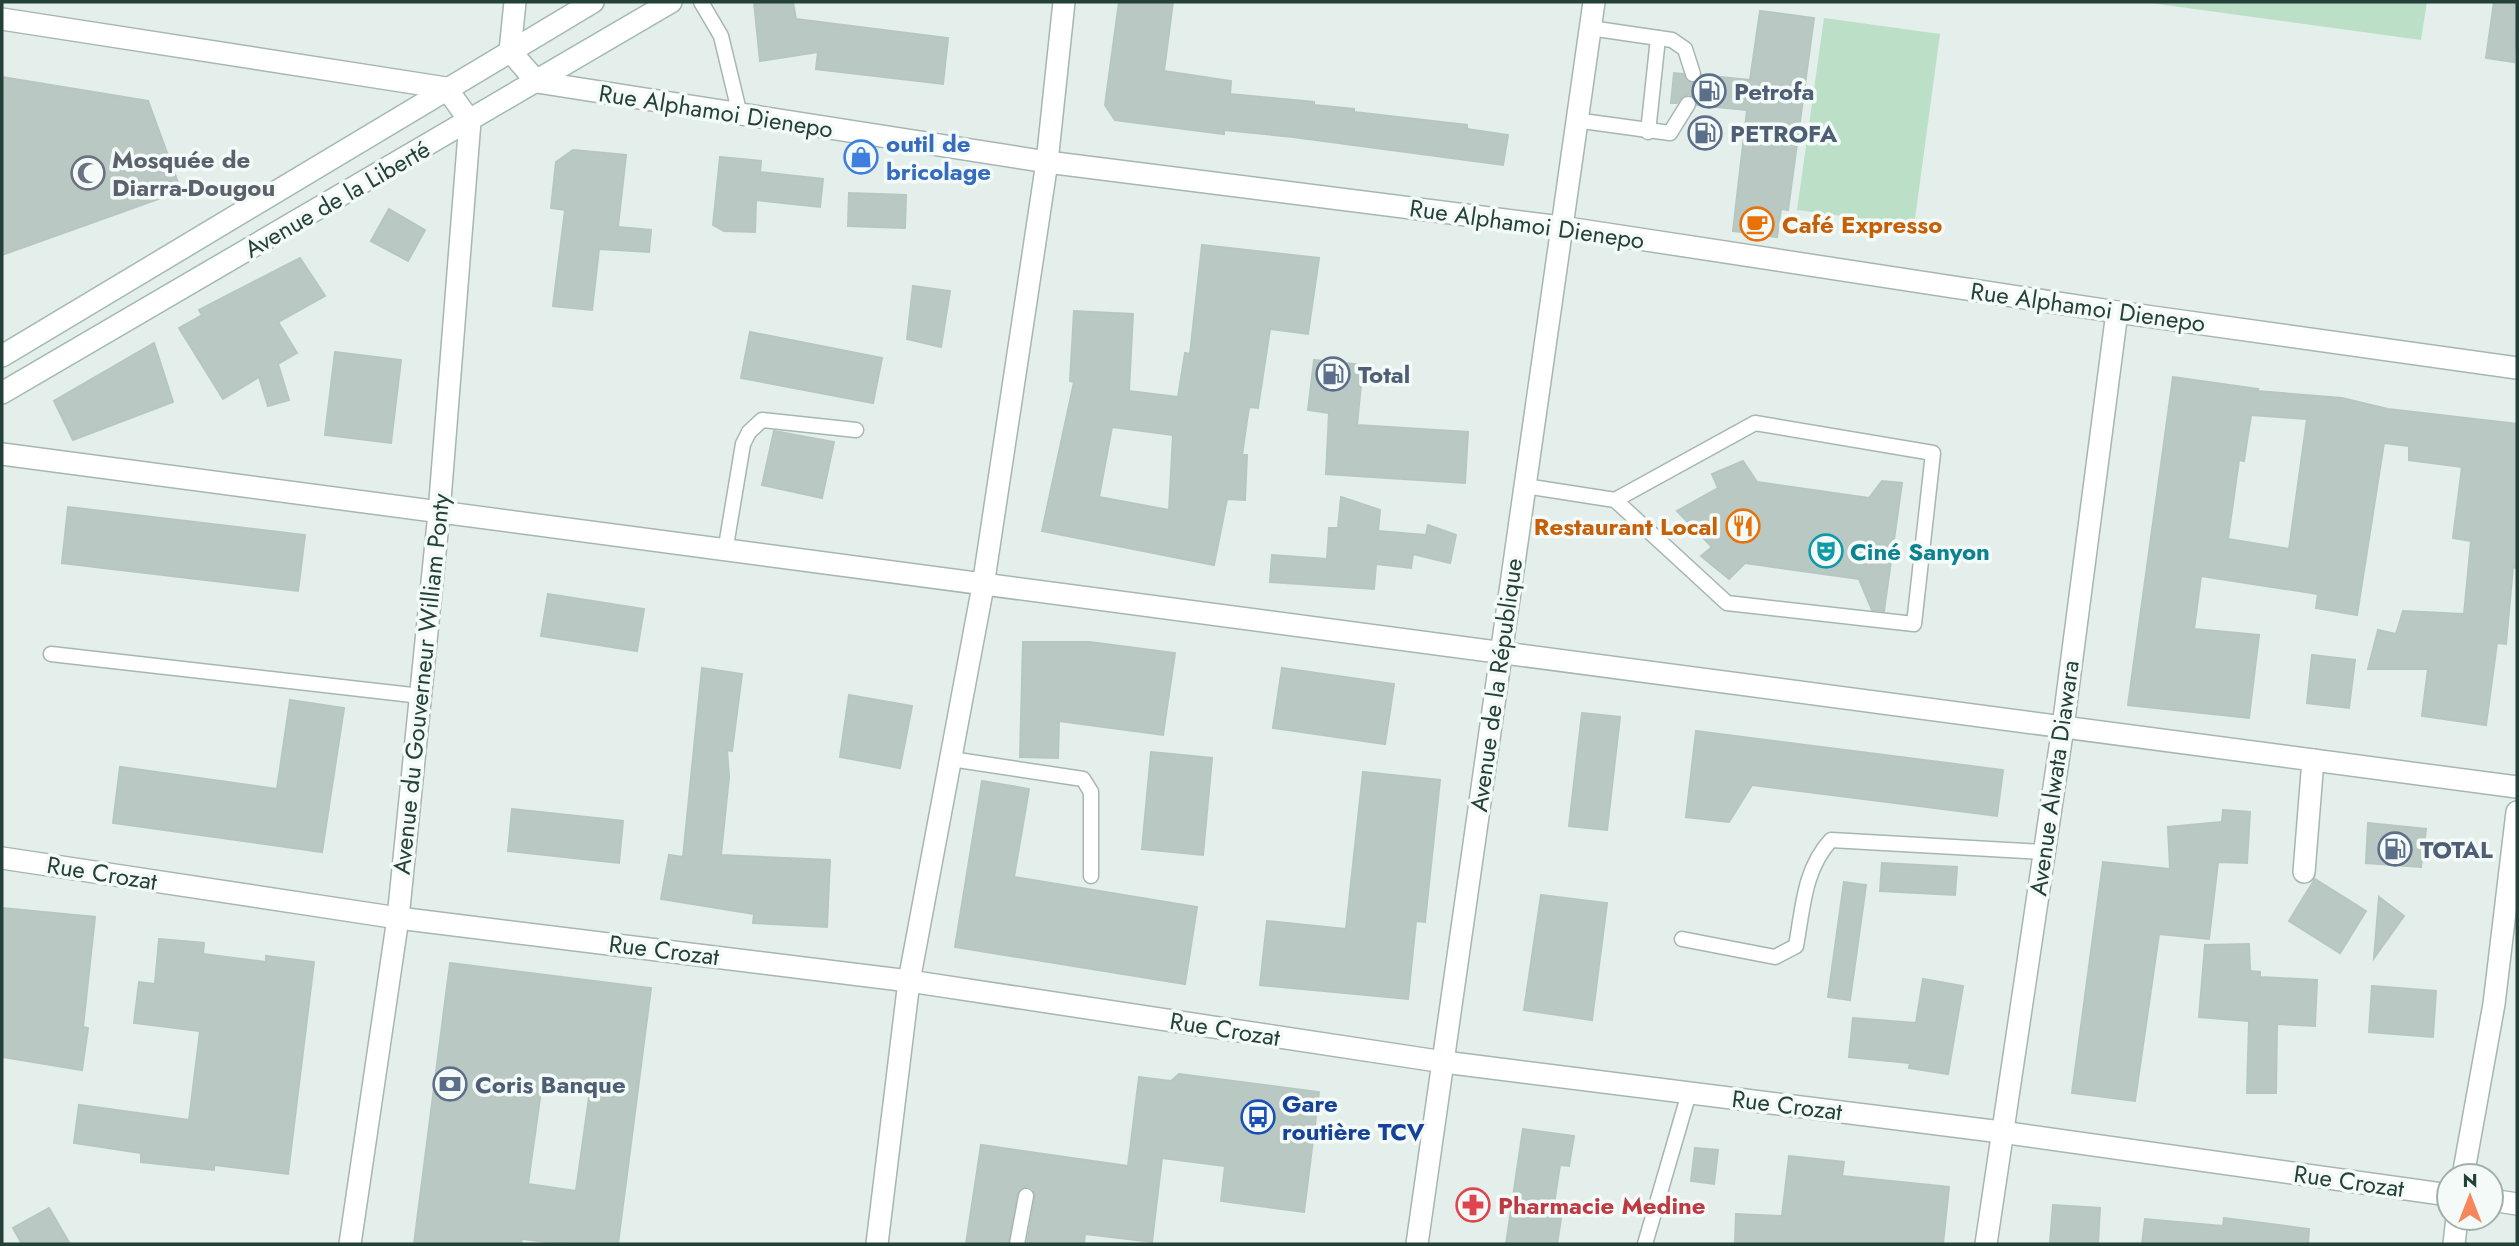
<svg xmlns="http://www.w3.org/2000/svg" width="2519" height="1246" font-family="Jost,sans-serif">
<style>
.green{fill:#bcdfc7}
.building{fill:#b9c8c3;stroke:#b6c7c1;stroke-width:2;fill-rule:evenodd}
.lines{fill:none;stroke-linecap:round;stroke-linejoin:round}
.service-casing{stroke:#a6b6b1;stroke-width:17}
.minor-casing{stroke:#a6b6b1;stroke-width:24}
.tertiary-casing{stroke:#a6b6b1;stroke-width:24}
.secondary-casing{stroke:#a2bab2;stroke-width:24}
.service{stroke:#fff;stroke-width:14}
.minor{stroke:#fff;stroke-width:21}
.tertiary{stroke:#fff;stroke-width:21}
.secondary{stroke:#fff;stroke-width:21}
.labels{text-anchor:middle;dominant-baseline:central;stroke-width:7;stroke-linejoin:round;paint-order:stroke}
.service-label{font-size:24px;font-weight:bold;fill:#4e5e75;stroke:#f4faf7;text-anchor:start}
.street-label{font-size:24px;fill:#234039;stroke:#f4faf7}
.shop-label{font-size:24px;font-weight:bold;fill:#366cbe;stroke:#f4faf7;text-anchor:start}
.worship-label{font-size:24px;font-weight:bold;fill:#5b616d;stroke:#f4faf7;text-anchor:start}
.food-label{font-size:24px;font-weight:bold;fill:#c56008;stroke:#f4faf7;text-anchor:start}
.culture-label{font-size:24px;font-weight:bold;fill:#0d838f;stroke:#f4faf7;text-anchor:start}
.transit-label{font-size:24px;font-weight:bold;fill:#164399;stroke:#f4faf7;text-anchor:start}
.health-label{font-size:24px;font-weight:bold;fill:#be3a42;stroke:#f4faf7;text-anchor:start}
</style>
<rect width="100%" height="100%" fill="#e4eeea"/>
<!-- green -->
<g class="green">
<polygon points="2143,2 2427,2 2421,40"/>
<polygon points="1824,18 1940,34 1914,226 1797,210"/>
</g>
<!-- building -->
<g class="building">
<polygon points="754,2 793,2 796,19 948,38 943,84 816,69 818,52 760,61"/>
<polygon points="1119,2 1173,2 1164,71 1231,81 1230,94 1314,102 1314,105 1354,109 1354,112 1467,125 1467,129 1508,135 1503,165 1293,137 1224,130 1224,134 1115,120 1105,105"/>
<polygon points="2494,2 2517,2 2514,62 2486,58"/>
<polygon points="1760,11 1814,18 1788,210 1781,209 1777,237 1733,231 1747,110 1697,105 1696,99 1689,94 1683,96 1677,103 1671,103 1674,73 1683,74 1692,83 1700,81 1702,75 1750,80"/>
<polygon points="2,77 148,101 181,191 2,255"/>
<polygon points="573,150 626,155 618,227 651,230 649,252 599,249 592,310 553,306 565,210 551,208 556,162"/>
<polygon points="720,157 761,161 760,172 823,179 820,207 756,200 755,232 724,231 713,225"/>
<polygon points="849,193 906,195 905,228 848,226"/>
<polygon points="389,209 425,230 408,261 371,241"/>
<path d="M 1202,245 L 1319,258 L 1308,334 L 1270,329 L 1258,408 L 1249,407 L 1242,455 L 1247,455 L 1245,500 L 1227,499 L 1214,565 L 1042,531 L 1074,382 L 1070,381 L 1074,311 L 1133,314 L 1129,391 L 1178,397 L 1185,353 L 1190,354 ZM 1112,427 L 1173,435 L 1169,510 L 1099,497 Z"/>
<polygon points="300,258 325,296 278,322 297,353 278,364 289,400 268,406 259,377 223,399 179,328 202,315 199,310"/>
<polygon points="913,286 950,291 941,347 907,339"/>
<polygon points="750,332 882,358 873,403 741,378"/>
<polygon points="154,343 173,402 73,440 54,401"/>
<polygon points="335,352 401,360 391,443 325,435"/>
<polygon points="1314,360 1363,365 1357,425 1468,432 1465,483 1326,474 1329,413 1308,410"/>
<path d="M 2173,377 L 2258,389 L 2257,391 L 2342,398 L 2388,409 L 2517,424 L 2517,568 L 2513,567 L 2506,644 L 2497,643 L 2486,725 L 2422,716 L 2428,669 L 2368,669 L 2378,630 L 2396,634 L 2403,611 L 2464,614 L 2471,541 L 2453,538 L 2462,467 L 2409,460 L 2409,446 L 2384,443 L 2357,615 L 2316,608 L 2318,594 L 2201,576 L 2194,629 L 2259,635 L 2249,718 L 2128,705 ZM 2251,415 L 2307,419 L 2289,549 L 2228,539 L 2239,460 L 2244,461 Z"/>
<polygon points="774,431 834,442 822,498 762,485"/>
<polygon points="1743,461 1757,482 1869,498 1882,481 1902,483 1884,611 1872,610 1859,579 1745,563 1729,579 1701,556 1712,547 1677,511 1718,488 1712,474"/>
<polygon points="1341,497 1380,510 1378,531 1426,535 1428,525 1456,535 1450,563 1413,554 1411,568 1376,564 1374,589 1270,582 1272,555 1327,559 1329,528 1338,528"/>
<polygon points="68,507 305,535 298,591 62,563"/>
<polygon points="548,594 644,609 637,651 541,636"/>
<polygon points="1023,642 1090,642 1175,653 1163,735 1059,721 1058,758 1020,757"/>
<polygon points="2312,655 2355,660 2349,708 2307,703"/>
<polygon points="702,668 742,674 732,751 727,750 729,777 721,855 830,860 827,927 753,923 754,914 661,899 669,855 683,857"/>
<polygon points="1282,668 1394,684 1385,744 1273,728"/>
<polygon points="849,695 912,706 900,768 840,757"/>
<polygon points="290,700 344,708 322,852 113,823 120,767 277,789"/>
<polygon points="1582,713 1620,717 1607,830 1569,826"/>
<polygon points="1696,731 2003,770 1997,816 1752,785 1729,822 1686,817"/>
<polygon points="1151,752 1212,758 1203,855 1142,849"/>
<polygon points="1363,772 1440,780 1425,922 1416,921 1408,999 1260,985 1267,921 1346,929"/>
<polygon points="982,781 1029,789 1014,877 1197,907 1185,984 955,947"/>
<polygon points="512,809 623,821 619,863 508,851"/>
<polygon points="2223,810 2250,812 2247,863 2218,862 2209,939 2159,934 2135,1101 2072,1093 2103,862 2170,869 2168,827 2222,822"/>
<polygon points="2368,823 2426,829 2421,867 2366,863"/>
<polygon points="1882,863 1957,867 1955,895 1880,891"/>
<polygon points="2315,879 2366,911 2340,953 2289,921"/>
<polygon points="1844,882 1866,885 1850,1000 1828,997"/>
<polygon points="1541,895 1607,903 1592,1020 1524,1010"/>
<polygon points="2379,897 2404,916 2374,958"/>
<polygon points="2,908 95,917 83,1027 88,1028 82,1070 2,1057"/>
<polygon points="159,939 204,943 203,954 266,962 266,956 314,962 288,1174 214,1165 214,1170 141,1162 141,1153 74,1143 79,1105 189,1120 200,1031 134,1023 139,982 155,984"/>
<polygon points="2249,944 2250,971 2260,972 2260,977 2317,980 2315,1026 2277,1024 2276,1093 2247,1093 2249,1021 2199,1017 2205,945"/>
<path d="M 450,963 L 651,988 L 618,1244 L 563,1244 L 522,1239 L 521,1244 L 414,1244 ZM 542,1084 L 590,1090 L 576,1191 L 528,1184 Z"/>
<polygon points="1923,979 1963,986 1948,1074 1909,1068 1910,1063 1849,1057 1853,1018 1916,1023"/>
<polygon points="2372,986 2436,991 2433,1037 2369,1032"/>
<polygon points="1179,1074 1319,1092 1304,1212 1221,1201 1225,1166 1162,1158 1152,1242 1085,1234 1084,1244 1027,1244 1035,1197 1033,1189 1027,1186 1017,1194 1008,1244 966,1244 981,1145 1128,1166 1139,1077 1171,1081"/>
<polygon points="1523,1129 1574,1136 1569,1166 1560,1165 1554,1204 1563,1206 1557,1244 1506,1244"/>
<polygon points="1695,1148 1718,1150 1714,1184 1691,1181"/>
<polygon points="1789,1156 1844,1162 1842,1176 1949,1187 1943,1244 1735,1244 1736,1214 1782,1216"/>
<polygon points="2053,1205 2100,1208 2098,1244 2050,1243"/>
<polygon points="49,1208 70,1244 22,1244 13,1228"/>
<polygon points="2224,1218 2309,1229 2308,1244 2142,1244 2145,1219 2223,1226"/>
</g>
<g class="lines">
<defs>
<g id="service">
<polyline points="701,2 721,36 740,115"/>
<polyline points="1590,28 1672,40 1685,49 1693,74"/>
<polyline points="1575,120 1670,133 1688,104"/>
<polyline points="1648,132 1658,38"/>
<polyline points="1525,486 1615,500 1755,423 1933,453 1914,624 1727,603 1615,500"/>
<polyline points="725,552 743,444 749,432 762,420 856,430"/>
<polyline points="51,654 421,696"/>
<polyline points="951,759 1083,779 1091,792 1091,876"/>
<path d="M 1682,939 L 1775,957 L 1796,946 C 1803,908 1804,869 1831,840 L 2044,852"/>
<polyline points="1017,1244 1026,1196"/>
<polyline points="1645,1244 1689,1093"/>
</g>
<g id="minor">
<polyline points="515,2 510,51 537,82 1047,162 1561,227 2117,312 2517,368"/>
<polyline points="2,19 446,88 470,121 439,513 398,918 350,1244"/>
<polyline points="2,454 2517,787"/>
<polyline points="2,858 398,918 909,981 1444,1062 2001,1132 2449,1195"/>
<polyline points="2304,872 2313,760"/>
<polyline points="2491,1200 2517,1204"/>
<polyline points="877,1244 909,981 983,586 1047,162 1064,2"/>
<polyline points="1986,1244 2063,727 2117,312"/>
</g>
<g id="tertiary">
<polyline points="2463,1176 2494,1004 2517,812"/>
<polyline points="1417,1244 1594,2"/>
<polyline points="2454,1244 2457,1218"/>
</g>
<g id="secondary">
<polyline points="2,356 593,2"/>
<polyline points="2,393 671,2"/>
</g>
</defs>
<!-- service casing -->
<use href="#service" class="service-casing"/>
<!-- minor casing -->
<use href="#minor" class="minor-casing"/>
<!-- tertiary casing -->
<use href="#tertiary" class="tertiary-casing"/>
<!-- secondary casing -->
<use href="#secondary" class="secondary-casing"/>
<!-- service -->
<use href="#service" class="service"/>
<!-- minor -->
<use href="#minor" class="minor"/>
<!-- tertiary -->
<use href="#tertiary" class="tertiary"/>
<!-- secondary -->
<use href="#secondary" class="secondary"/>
</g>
<!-- icons -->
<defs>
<symbol id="fuel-ring" viewBox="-11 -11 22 22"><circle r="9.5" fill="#f4faf7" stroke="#5c6f8a" stroke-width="1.5"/><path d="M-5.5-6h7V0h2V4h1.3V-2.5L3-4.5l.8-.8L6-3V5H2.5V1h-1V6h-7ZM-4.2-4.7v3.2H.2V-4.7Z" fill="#5c6f8a"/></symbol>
<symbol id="shop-ring" viewBox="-11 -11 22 22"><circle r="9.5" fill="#f4faf7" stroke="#3f7fe0" stroke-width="1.5"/><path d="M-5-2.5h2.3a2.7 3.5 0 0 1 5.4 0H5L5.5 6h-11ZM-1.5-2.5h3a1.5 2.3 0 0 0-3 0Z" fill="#3f7fe0"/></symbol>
<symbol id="mosque-ring" viewBox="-11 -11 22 22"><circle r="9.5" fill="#f4faf7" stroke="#6b7280" stroke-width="1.5"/><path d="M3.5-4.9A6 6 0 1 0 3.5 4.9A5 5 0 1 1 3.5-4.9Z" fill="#6b7280"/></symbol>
<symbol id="cafe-ring" viewBox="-11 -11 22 22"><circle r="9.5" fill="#f4faf7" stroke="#e8710a" stroke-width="1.5"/><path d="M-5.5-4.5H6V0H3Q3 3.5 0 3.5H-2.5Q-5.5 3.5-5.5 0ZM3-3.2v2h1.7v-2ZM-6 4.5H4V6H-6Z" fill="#e8710a"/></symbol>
<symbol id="restaurant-ring" viewBox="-11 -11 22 22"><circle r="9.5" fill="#f4faf7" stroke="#e8710a" stroke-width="1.5"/><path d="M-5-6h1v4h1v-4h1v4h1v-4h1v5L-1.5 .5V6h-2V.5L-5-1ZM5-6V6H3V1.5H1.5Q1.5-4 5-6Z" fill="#e8710a"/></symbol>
<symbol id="theatre-ring" viewBox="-11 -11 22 22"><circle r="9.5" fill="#f4faf7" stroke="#0f9aa8" stroke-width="1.5"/><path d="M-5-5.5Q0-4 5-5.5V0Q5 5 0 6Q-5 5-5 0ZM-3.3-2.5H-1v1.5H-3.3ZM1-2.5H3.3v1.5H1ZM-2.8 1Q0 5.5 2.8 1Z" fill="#0f9aa8"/></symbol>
<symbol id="bank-ring" viewBox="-11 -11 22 22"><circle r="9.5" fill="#f4faf7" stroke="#5c6f8a" stroke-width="1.5"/><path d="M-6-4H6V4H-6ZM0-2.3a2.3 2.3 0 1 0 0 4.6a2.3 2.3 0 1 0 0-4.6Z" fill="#5c6f8a"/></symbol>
<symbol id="bus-ring" viewBox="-11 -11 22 22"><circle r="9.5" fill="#f4faf7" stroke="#1a4fb4" stroke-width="1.5"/><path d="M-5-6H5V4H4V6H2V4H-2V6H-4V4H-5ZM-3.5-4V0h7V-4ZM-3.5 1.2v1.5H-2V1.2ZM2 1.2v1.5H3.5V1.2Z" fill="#1a4fb4"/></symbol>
<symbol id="pharmacy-ring" viewBox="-11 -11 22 22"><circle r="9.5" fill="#f4faf7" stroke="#e0444e" stroke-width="1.5"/><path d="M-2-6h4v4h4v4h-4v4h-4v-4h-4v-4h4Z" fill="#e0444e"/></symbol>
</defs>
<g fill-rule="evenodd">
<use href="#fuel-ring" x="1690" y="72" width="38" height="38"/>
<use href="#fuel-ring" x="1686" y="114" width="38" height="38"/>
<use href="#shop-ring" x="842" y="138" width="38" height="38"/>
<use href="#mosque-ring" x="69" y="154" width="38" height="38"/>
<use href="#cafe-ring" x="1738" y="205" width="38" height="38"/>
<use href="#fuel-ring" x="1314" y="355" width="38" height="38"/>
<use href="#restaurant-ring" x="1724" y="507" width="38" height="38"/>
<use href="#theatre-ring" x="1807" y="532" width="38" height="38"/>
<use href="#fuel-ring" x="2376" y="830" width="38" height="38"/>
<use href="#bank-ring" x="431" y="1065" width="38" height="38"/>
<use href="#bus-ring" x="1239" y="1098" width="38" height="38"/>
<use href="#pharmacy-ring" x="1454" y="1186" width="38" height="38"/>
</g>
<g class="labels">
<!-- service labels -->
<g class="service-label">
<text x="1734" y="91">Petrofa</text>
<text x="1730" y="133">PETROFA</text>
<text x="1358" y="374">Total</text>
<text x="2420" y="849">TOTAL</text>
<text x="475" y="1084">Coris Banque</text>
</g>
<!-- street labels -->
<g class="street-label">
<text transform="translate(716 111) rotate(9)">Rue Alphamoi Dienepo</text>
<text transform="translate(337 199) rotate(-30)">Avenue de la Liberté</text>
<text transform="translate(1527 224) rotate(8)">Rue Alphamoi Dienepo</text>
<text transform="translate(2088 307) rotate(8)">Rue Alphamoi Dienepo</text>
<text transform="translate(421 684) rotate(-84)">Avenue du Gouverneur William Ponty</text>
<text transform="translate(1496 685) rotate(-82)">Avenue de la République</text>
<text transform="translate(2054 778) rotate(-82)">Avenue Alwata Diawara</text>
<text transform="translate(102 873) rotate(9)">Rue Crozat</text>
<text transform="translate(664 950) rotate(7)">Rue Crozat</text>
<text transform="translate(1225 1029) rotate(9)">Rue Crozat</text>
<text transform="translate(1787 1105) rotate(7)">Rue Crozat</text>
<text transform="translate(2349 1181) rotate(8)">Rue Crozat</text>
</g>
<!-- shop labels -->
<g class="shop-label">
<text x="886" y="143">outil de<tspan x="886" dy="28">bricolage</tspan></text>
</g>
<!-- worship labels -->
<g class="worship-label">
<text x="112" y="159">Mosquée de<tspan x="112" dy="28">Diarra-Dougou</tspan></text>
</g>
<!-- food labels -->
<g class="food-label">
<text x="1782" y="224">Café Expresso</text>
<text x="1718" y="526" text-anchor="end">Restaurant Local</text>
</g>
<!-- culture labels -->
<g class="culture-label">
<text x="1850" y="551">Ciné Sanyon</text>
</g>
<!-- transit labels -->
<g class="transit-label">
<text x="1282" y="1103">Gare<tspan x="1282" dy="28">routière TCV</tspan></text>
</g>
<!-- health labels -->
<g class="health-label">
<text x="1498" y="1205">Pharmacie Medine</text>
</g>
</g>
<!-- border -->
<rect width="2519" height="1246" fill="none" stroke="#234039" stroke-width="7"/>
<!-- north arrow -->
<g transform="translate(2470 1197)"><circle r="33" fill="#f4faf7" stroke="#a0b0ab" stroke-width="2"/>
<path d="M0-5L12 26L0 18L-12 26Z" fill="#f4875b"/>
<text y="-10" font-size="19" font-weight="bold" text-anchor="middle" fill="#234039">N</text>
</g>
</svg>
